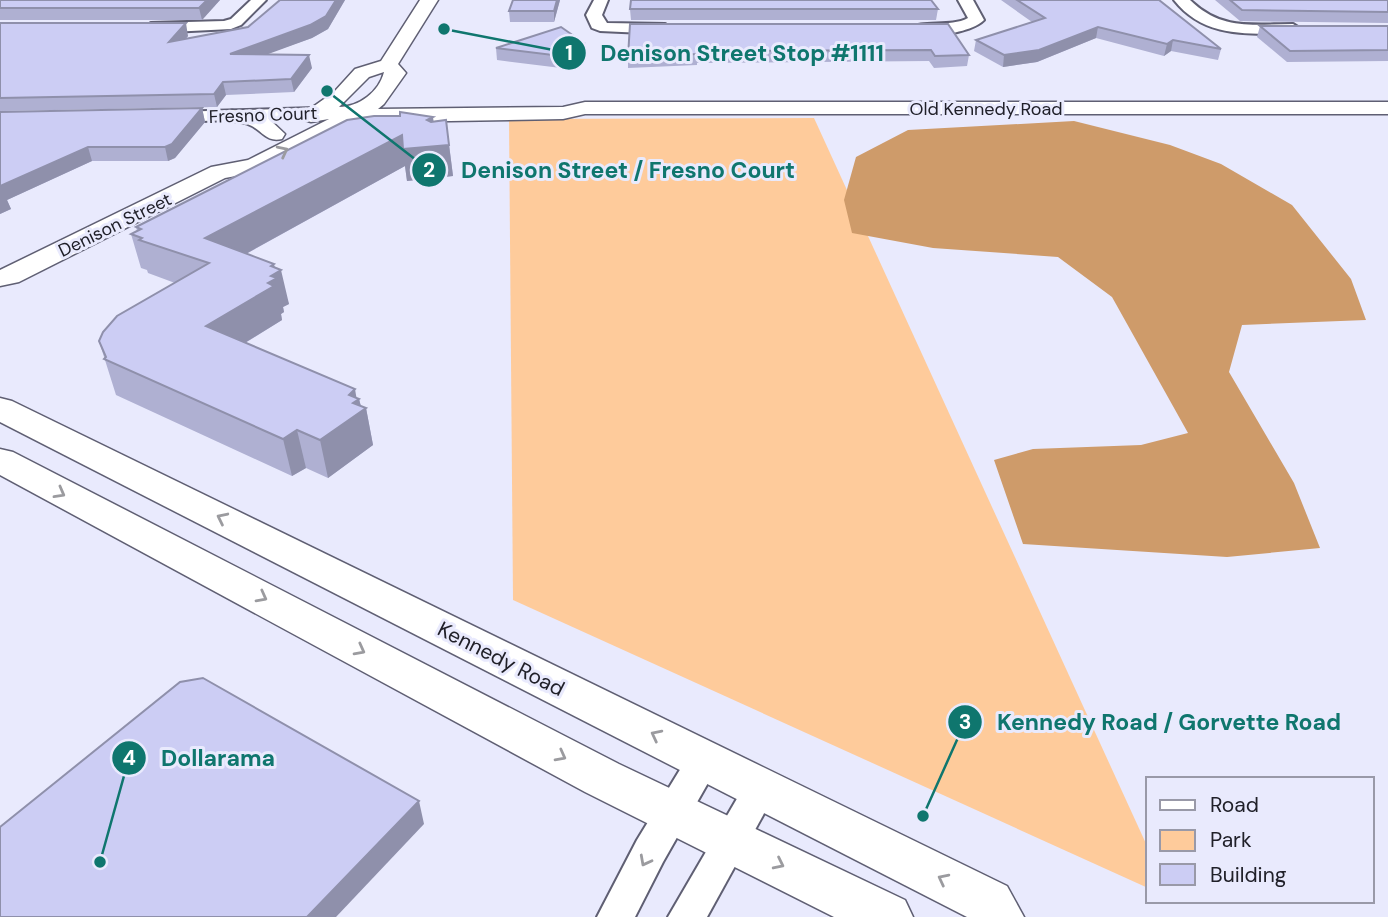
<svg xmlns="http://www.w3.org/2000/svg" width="1388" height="917" font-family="'DM Sans',sans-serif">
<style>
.green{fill:#fecb9b}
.forest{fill:#ce9b6a}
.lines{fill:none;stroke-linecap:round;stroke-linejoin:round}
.minor-casing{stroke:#5f5f73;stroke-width:4}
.tertiary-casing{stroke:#5f5f73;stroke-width:3}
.secondary-casing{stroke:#5f5f73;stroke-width:3}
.minor{fill:#fff;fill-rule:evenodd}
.tertiary{fill:#fff;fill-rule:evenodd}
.secondary{fill:#fff;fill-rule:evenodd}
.wall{fill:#afb0d2}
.shaded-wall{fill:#8f90ab}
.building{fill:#cccdf4;stroke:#8f90ab;stroke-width:2}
.oneway{stroke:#9b9b9f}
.labels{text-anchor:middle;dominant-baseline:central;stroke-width:6;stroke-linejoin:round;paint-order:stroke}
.far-street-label{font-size:18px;fill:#202029;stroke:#e9eafd}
.street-label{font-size:21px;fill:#202029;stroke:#e9eafd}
.leader{fill:none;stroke:#0f766e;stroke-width:2.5}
.callout-dot{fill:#0f766e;stroke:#e9eafd;stroke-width:2.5}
.mark-label{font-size:21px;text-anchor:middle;font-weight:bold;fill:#fff}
.callout-label{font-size:23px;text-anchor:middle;font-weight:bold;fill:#0f766e;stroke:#e9eafd;stroke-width:6;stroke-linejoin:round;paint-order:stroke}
</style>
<rect width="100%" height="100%" fill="#e9eafd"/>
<!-- green -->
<polygon class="green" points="814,118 1148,848 1148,888 513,600 509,119"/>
<!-- forest -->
<polygon class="forest" points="1074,121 1170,145 1221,164 1292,205 1351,279 1366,320 1242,325 1229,372 1294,483 1320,548 1227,557 1023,544 994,460 1033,449 1141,445 1188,433 1112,297 1058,257 933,248 852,233 844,200 856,157 908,130"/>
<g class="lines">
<defs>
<g id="minor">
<polygon points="251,0 266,0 241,25 231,29 151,33 143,28 151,23 224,21 231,19"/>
<polygon points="594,0 608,0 602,15 607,23 665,24 673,29 665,34 600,31 592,28 586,15"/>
<path d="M 958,0 L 973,0 L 984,20 C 972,33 922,41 909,29 C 921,19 950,28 968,18 Z"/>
<path d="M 1174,0 L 1190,0 C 1222,31 1252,24 1293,24 L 1301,29 L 1293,34 C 1248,33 1205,39 1174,0 Z"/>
<polygon points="316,108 322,109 325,113 322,117 170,122 161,117 170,112"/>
<polygon points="704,747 716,750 721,760 663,862 635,917 597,917 637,840 692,750"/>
<polygon points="761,774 773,778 778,788 707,917 668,917 749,778"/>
</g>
<g id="tertiary">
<path d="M 420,0 L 438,0 L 398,64 L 406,73 L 384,104 L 378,109 L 563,107 L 585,102 L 1388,102 L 1388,114 L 585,114 L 563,119 L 390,122 L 361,120 L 262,171 L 225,178 L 19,282 L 0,286 L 0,270 L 211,167 L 248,160 L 329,119 L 311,122 L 304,120 L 300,116 L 334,92 L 355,69 L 381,61 ZM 384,72 C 379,92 359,107 339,107 L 369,77 Z"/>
<path d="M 232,110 L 268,118 L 285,134 L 282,139 C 265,143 262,129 247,124 C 240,122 232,122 225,120 L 221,116 L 225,112 Z"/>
</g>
<g id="secondary">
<polygon points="0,398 12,401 1007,886 1024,917 967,917 0,422"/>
<polygon points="0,449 13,452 619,764 905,900 913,917 834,917 585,792 0,475"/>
</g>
</defs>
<!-- minor casing -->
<use href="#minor" class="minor-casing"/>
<!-- tertiary casing -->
<use href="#tertiary" class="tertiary-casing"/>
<!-- secondary casing -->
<use href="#secondary" class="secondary-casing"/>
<!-- minor -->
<use href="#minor" class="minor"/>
<!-- tertiary -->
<use href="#tertiary" class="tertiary"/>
<!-- secondary -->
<use href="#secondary" class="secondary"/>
</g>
<!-- wall -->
<g class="wall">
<polygon points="0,0 220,0 202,20 0,20"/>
<polygon points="280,0 345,0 328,29 312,38 266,54 312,68 294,92 226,95 217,107 0,111 0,23 188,36 186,39 248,27"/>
<polygon points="513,0 560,0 554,22 510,22 509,11"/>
<polygon points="1001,0 1159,0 1221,49 1218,60 1171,51 1164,56 1096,38 1037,62 1003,67 974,51 976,40 1032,22"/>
<polygon points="1215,0 1388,0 1388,23 1240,21"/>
<polygon points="630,9 938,9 936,20 631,20"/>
<polygon points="948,24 969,55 967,66 934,68 929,61 697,63 697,65 628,68 628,57"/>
<polygon points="1260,26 1388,26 1388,61 1287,62 1257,37"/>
<polygon points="496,48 584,55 569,69 497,60"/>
<polygon points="202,108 205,122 175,158 168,161 92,161 7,200 11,209 0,214 0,112"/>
<polygon points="446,120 453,176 407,181 405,166 246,254 275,267 289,304 283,307 284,312 281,314 282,320 245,343 359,399 361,406 366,408 373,445 328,478 306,468 292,476 116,395 99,341 175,283 148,273 147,270 141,268 131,234 137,231 136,227 434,121"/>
</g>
<!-- shaded-wall -->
<g class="shaded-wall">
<polygon points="207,0 220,0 202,20 199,8"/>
<polygon points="336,0 345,0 328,29 312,38 233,67 230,54"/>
<polygon points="557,0 560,0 554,22 554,11"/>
<polygon points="186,23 188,36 172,55 169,42"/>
<polygon points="1098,27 1096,38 1037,62 1003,67 1004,55"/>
<polygon points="1173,40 1171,51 1164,56 1167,44"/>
<polygon points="584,43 584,55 569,69 569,57"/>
<polygon points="309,55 312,68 294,92 291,79"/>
<polygon points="223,82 226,95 217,107 214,94"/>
<polygon points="202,108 205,122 175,158 168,161 165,147"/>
<polygon points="433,117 437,146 449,145 453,176 407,181 405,166 213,272 205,238"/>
<polygon points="88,147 92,161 7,200 11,209 0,214 0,186"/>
<polygon points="274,264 276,273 281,270 289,304 283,307 284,312 281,314 282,320 215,361 206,326"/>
<polygon points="355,389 357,401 359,399 362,411 366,408 373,445 328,478 320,440 349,395"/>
<polygon points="297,430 306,468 292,476 283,439"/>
<polygon points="419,801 424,824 336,917 307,917"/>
</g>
<!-- building -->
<g class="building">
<polygon points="0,0 207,0 199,8 0,8"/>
<polygon points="280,0 336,0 326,16 310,25 230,54 309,55 291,79 223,82 214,94 0,98 0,23 186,23 169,42 248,27"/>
<polygon points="513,0 557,0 554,11 509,11"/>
<polygon points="631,0 931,0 938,9 630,9"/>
<polygon points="1017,0 1159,0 1221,49 1173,40 1167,44 1098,27 1039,50 1004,55 976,40 1045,18"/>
<polygon points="1230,0 1388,0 1388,12 1242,10"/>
<polygon points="630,24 948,24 969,55 935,56 931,50 697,51 697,54 628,57"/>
<polygon points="1260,26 1388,26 1388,50 1290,51"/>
<polygon points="561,27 584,43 569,57 496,48"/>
<polygon points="202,108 172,144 165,147 88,147 0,186 0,112"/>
<polygon points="400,112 433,117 427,120 431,122 446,120 449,145 403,149 402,135 205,238 274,264 271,266 281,270 271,276 277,278 268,283 274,286 206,326 355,389 349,395 359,399 353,403 366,408 320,440 297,430 283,439 104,359 106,357 99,341 103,332 117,316 209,263 139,240 142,238 131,234 141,229 136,227 347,120 374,116 400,116"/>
<polygon points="203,678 419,801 307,917 0,917 0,827 180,682"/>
</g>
<!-- one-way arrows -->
<defs><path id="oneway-chevron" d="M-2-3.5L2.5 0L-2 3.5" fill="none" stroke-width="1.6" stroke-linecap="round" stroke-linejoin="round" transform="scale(1.75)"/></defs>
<g class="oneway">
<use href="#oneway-chevron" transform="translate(283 151) rotate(-27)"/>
<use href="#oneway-chevron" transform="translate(60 493) rotate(29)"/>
<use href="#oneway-chevron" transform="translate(222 518) rotate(-154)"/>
<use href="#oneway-chevron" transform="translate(262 597) rotate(28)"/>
<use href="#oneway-chevron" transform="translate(360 650) rotate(28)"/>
<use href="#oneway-chevron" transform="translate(656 735) rotate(-153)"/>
<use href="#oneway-chevron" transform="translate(561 756) rotate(28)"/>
<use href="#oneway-chevron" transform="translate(645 861) rotate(118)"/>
<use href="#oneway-chevron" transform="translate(779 864) rotate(26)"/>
<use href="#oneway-chevron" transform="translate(943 879) rotate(-153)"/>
</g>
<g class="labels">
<!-- far-street labels -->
<g class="far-street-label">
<text x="986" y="109">Old Kennedy Road</text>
<text transform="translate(263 115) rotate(-2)">Fresno Court</text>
<text transform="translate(115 225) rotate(-26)">Denison Street</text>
</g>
<!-- street labels -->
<g class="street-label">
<text transform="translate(501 659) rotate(27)">Kennedy Road</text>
</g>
</g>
<!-- callouts -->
<path class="leader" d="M444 29L569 53M327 91L429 170M923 816L965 722M100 862L129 758"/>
<g class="callout-dot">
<circle cx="444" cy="29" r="7"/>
<circle cx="327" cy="91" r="7"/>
<circle cx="923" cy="816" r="7"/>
<circle cx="100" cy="862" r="7"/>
<circle cx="569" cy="53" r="18"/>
<circle cx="429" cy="170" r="18"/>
<circle cx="965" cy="722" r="18"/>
<circle cx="129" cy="758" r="18"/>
</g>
<g class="mark-label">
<text x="569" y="60">1</text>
<text x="429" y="177">2</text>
<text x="965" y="729">3</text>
<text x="129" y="765">4</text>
</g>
<g class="callout-label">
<text x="742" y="61">Denison Street Stop #1111</text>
<text x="628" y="178">Denison Street / Fresno Court</text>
<text x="1169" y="730">Kennedy Road / Gorvette Road</text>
<text x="218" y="766">Dollarama</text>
</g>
<!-- legend -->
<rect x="1146" y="777" width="228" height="126" fill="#e9eafd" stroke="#9999a8" stroke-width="2"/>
<rect x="1160" y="800" width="35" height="10" fill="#ffffff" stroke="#9999a8" stroke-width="2"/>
<text x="1210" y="812" font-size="21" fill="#202029">Road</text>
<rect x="1160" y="830" width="35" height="21" fill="#fecb9b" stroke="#9999a8" stroke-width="2"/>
<text x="1210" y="847" font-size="21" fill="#202029">Park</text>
<rect x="1160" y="864" width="35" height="21" fill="#cccdf4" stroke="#9999a8" stroke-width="2"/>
<text x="1210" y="882" font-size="21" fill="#202029">Building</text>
</svg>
